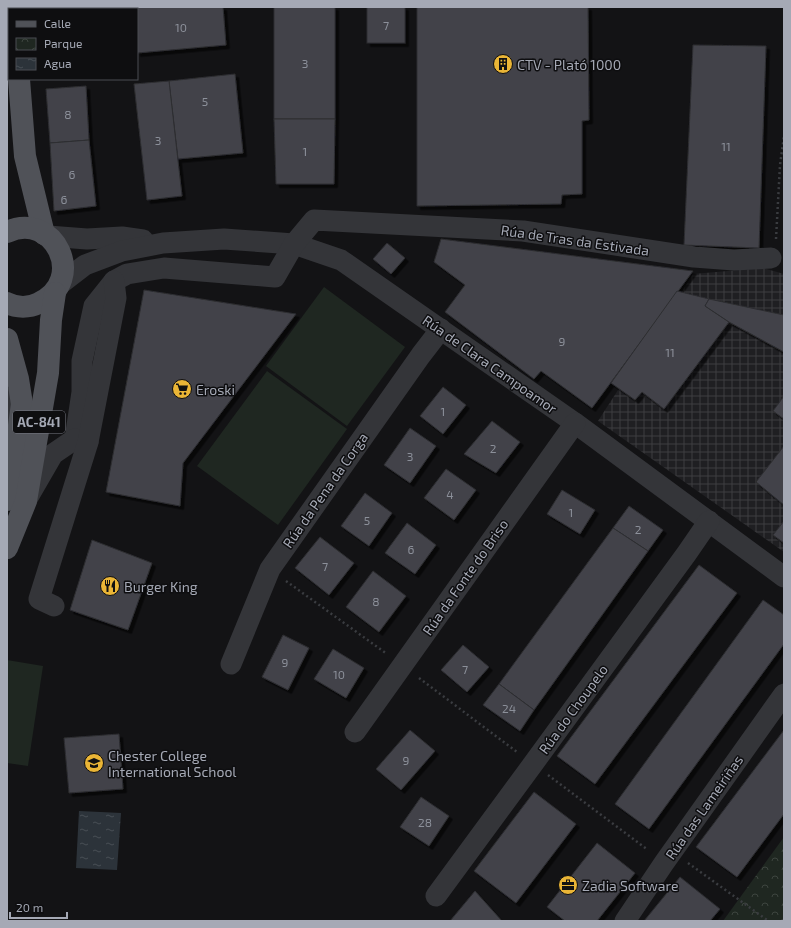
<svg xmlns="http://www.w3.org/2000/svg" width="791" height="928" font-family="'Exo 2',sans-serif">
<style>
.industrial{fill:url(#industrial-grid)}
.park{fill:url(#park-crowns)}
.garden{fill:#1f2721}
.water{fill:url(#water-ripples)}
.building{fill:#424348;stroke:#2d2d31;filter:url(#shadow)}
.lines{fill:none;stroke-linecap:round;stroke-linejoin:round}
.path{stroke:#3a3c40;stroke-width:2.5;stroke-dasharray:2 3;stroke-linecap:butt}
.minor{stroke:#343539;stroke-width:21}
.major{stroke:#505258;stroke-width:22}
.labels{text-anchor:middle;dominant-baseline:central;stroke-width:3;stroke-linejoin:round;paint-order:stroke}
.number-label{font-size:12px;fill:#8c909a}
.shield{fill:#0e0e10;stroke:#787a84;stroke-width:1}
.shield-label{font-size:13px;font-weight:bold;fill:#a5a9b5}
.poi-label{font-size:14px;fill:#a5a9b5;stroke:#0e0e10;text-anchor:start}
.street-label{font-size:14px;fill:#a5a9b5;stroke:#0e0e10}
</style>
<defs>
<pattern id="industrial-grid" width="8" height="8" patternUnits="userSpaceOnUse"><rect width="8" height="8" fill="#1f1f22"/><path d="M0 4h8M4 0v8" fill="none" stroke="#3d3d40"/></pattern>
<pattern id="park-crowns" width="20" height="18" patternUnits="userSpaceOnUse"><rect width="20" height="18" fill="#1f2721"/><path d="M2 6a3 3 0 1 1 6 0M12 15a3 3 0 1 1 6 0" fill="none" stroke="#3d443f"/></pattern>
<pattern id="water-ripples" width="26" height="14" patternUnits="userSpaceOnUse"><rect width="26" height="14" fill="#2c333a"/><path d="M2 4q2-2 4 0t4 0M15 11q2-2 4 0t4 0" fill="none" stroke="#484e54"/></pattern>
<filter id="shadow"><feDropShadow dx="3.5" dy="3.5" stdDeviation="0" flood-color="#0009"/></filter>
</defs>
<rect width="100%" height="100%" fill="#131315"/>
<!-- industrial -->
<polygon class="industrial" points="763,268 784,274 784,552 598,421 693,274"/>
<!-- park -->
<polygon class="park" points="784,837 784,921 723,921"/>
<!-- garden -->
<g class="garden">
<polygon points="324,287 405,347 347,426 266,366"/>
<polygon points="267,371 347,429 278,525 197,466"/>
<polygon points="7,660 43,666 28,766 7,763"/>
</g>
<!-- water -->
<polygon class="water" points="79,811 121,813 117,870 76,868"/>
<!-- building -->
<g class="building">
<polygon points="113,7 223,7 226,45 137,53 137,9 113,9"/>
<rect x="274" y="7" width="61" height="112"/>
<rect x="367" y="7" width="38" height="36"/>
<polygon points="417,7 588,7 589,120 582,121 582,194 562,195 561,204 417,206"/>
<polygon points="693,45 766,46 759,248 684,245"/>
<polygon points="235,74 243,153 178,159 169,81"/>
<polygon points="169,81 182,196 147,200 134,84"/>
<polygon points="86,86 89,140 50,143 46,89"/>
<polygon points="274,119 335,119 334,184 276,184"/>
<polygon points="89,140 96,206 54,211 50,143"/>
<polygon points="441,239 693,271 592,408 541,371 534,379 445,312 465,285 434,262"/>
<polygon points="387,243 405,258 391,274 373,259"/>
<polygon points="144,290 296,314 183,463 180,506 106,492"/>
<polygon points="677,291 709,299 705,306 729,322 664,409 642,392 635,400 611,383"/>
<polygon points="709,299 784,315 784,352 729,322 705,306"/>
<polygon points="443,387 466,405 443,434 420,416"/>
<polygon points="784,396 784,419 773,411"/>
<polygon points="492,421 520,442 496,473 464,454"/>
<polygon points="410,428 436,446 410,483 384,465"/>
<polygon points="784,446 784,505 756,482"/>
<polygon points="446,469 476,490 454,520 424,498"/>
<polygon points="562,490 595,510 580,534 547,514"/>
<polygon points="365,493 392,513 369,546 341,526"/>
<polygon points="629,506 663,530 648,551 613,528"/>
<polygon points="784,521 784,543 773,535"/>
<polygon points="407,523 436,545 415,574 385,553"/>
<polygon points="613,528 648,551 534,710 499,684"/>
<polygon points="320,537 354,563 329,595 295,568"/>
<polygon points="92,540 152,563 128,630 70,610"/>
<polygon points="699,565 737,593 595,784 557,756"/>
<polygon points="373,571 406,596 379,632 346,607"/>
<polygon points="763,600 784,615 784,644 649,829 615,804"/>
<polygon points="283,635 309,648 288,690 262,677"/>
<polygon points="463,645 489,667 467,692 441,670"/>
<polygon points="333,649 364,668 346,698 314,679"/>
<polygon points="499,684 534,710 520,731 483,705"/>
<polygon points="410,730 435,751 401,790 376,769"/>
<polygon points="784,730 784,814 737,877 696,847"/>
<polygon points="119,734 123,789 69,793 64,738"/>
<polygon points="534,792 576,824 516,903 474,871"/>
<polygon points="421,797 449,816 429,846 400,827"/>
<polygon points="597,843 635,873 597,921 565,921 547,907"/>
<polygon points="680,877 720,909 710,921 644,921"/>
<polygon points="475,891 502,921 450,921"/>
</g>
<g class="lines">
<!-- path -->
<g class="path">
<polyline points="776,239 780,165 784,136"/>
<polyline points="286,581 387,654"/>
<polyline points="419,678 517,752"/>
<polyline points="548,775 648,850"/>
<polyline points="688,863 767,920 767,921"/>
<polyline points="782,921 784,918"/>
</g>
<!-- minor -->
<g class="minor">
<polyline points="27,9 27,7"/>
<polyline points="48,236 87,239 122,237 143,240"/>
<polyline points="59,285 85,265 122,251 163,243 224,239 294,244 341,260 575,423 784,577"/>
<polyline points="7,429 14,397"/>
<polyline points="75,439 82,392 82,361 94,306 114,281 127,274 164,268 275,277 294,244 314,220 523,231 694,257 734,260 771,258"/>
<polyline points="27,499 53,454 75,439 88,442"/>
<polyline points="54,606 39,599 88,442 116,298 114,281"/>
<polyline points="231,664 270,569 421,355 441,329"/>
<polyline points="355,732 575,423"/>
<polyline points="436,896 533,764 687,553 709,521"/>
<polyline points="625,921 664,863 784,694"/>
</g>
<!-- major -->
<g class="major">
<polyline points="9,7 10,9"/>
<polyline points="19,79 25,156 44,234"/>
<path d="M 7,232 C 54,210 88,280 39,303 C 29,308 17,308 7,303"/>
<polyline points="7,339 18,379 22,404 10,490 7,500"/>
<polyline points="7,548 26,501 48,373 51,320 55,293"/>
</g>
</g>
<!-- icons -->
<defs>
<symbol id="building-disc" viewBox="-11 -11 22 22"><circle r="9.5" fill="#eab536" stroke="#0e0e10"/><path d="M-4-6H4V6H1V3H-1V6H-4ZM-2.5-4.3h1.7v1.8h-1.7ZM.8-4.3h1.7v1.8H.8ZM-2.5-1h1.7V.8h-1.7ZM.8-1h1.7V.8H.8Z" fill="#111"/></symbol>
<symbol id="supermarket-disc" viewBox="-11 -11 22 22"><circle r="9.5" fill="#eab536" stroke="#0e0e10"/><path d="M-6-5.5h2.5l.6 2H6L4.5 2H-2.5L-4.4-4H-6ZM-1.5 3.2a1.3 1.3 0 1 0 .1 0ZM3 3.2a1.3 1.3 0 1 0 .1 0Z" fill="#111"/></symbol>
<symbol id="restaurant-disc" viewBox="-11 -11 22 22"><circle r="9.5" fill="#eab536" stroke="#0e0e10"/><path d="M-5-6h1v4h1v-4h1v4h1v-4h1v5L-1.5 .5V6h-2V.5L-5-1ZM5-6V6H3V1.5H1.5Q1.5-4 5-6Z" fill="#111"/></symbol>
<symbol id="school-disc" viewBox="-11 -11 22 22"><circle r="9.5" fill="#eab536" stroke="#0e0e10"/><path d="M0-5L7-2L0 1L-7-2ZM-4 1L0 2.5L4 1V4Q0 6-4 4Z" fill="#111"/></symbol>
<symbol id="office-disc" viewBox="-11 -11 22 22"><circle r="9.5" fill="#eab536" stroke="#0e0e10"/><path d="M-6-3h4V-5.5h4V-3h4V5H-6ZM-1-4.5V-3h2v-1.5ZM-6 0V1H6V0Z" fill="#111"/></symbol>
</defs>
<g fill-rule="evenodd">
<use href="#building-disc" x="492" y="53" width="22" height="22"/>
<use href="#supermarket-disc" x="171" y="378" width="22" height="22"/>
<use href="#restaurant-disc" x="99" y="575" width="22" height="22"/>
<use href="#school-disc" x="83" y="752" width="22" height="22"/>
<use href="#office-disc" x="557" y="874" width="22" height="22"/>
</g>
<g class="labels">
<!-- number labels -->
<g class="number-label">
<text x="386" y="25">7</text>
<text x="181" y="27">10</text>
<text x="305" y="63">3</text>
<text x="205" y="101">5</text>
<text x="68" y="114">8</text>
<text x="158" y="140">3</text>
<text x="726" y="146">11</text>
<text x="305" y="151">1</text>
<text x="72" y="174">6</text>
<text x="64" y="199">6</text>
<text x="562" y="341">9</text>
<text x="670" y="352">11</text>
<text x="443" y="411">1</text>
<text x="493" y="448">2</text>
<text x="410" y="456">3</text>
<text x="450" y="494">4</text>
<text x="571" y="512">1</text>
<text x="367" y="520">5</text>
<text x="638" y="529">2</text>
<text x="411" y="549">6</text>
<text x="325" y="566">7</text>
<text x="376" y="601">8</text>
<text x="285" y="662">9</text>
<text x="465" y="669">7</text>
<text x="339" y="674">10</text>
<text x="509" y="708">24</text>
<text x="406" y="760">9</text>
<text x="425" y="822">28</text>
</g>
<!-- shield labels -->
<rect class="shield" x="13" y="411" width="52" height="22" rx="3"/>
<g class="shield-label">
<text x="39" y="422">AC-841</text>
</g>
<!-- poi labels -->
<g class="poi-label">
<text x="517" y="64">CTV - Plató 1000</text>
<text x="196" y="389">Eroski</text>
<text x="124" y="586">Burger King</text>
<text x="108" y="755">Chester College<tspan x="108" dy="16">International School</tspan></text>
<text x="582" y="885">Zadia Software</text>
</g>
<!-- street labels -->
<g class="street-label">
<text transform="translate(575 240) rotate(8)">Rúa de Tras da Estivada</text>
<text transform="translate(490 364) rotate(35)">Rúa de Clara Campoamor</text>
<text transform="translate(325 490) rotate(-55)">Rúa da Pena da Corga</text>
<text transform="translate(465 577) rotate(-55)">Rúa da Fonte do Briso</text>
<text transform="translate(573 709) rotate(-54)">Rúa do Choupelo</text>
<text transform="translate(704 807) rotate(-55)">Rúa das Lameiriñas</text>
</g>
</g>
<!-- border -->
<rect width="791" height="928" fill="none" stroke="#a5a9b5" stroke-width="16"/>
<!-- legend -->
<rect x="8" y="8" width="130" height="72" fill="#0e0e10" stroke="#4a4c52"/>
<rect x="16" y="21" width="20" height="6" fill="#505258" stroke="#4a4c52"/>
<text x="44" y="28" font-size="12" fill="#a5a9b5">Calle</text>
<rect x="16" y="38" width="20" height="12" fill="url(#park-crowns)" stroke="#4a4c52"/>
<text x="44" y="48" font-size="12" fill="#a5a9b5">Parque</text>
<rect x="16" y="58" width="20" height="12" fill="url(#water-ripples)" stroke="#4a4c52"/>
<text x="44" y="68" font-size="12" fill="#a5a9b5">Agua</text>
<!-- scale -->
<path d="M10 912v6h57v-6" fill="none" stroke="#a5a9b5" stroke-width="2"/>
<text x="16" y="912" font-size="12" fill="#a5a9b5" stroke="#0e0e10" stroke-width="3" paint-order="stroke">20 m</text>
</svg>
